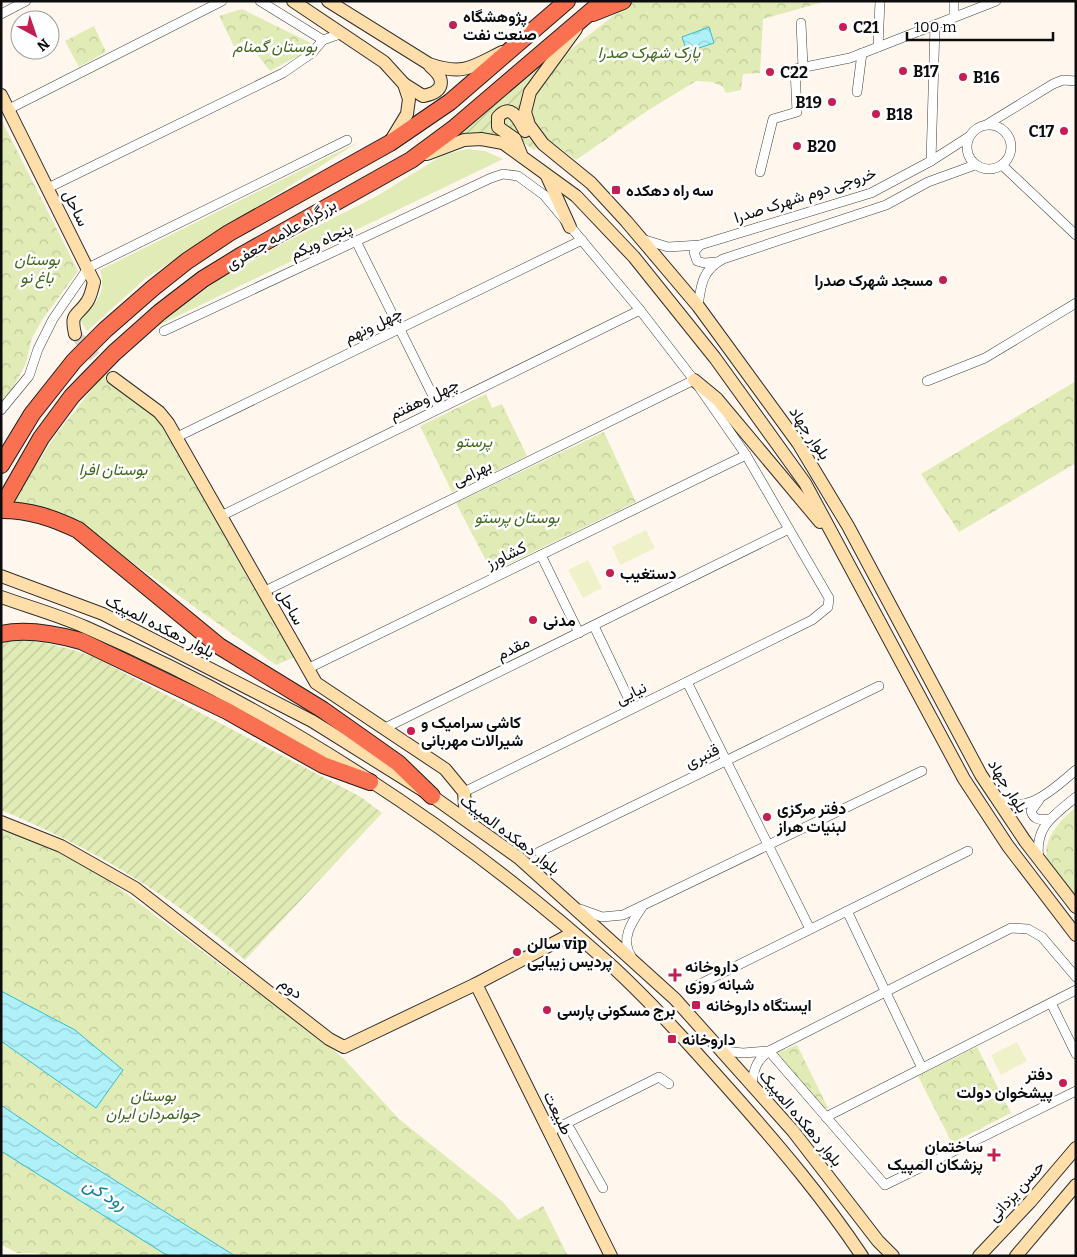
<svg xmlns="http://www.w3.org/2000/svg" width="1077" height="1257" font-family="Bitter,Vazirmatn,serif">
<style>
.grass{fill:#e0ebb6}
.park{fill:url(#park-crowns)}
.garden{fill:url(#garden-furrows)}
.pitch{fill:#eff2c8}
.water{fill:url(#water-waves);stroke:#34bed3}
.lines{fill:none;stroke-linecap:round;stroke-linejoin:round}
.secondary-tunnel{stroke:#dbd4cc;stroke-width:12;stroke-dasharray:12 6;stroke-linecap:butt}
.street-casing{stroke:#404040;stroke-width:10}
.secondary-casing{stroke:#2f2f2f;stroke-width:14}
.highway-casing{stroke:#1e1e1e;stroke-width:18}
.street{stroke:#fff;stroke-width:9}
.secondary{stroke:#ffdea9;stroke-width:12}
.highway{stroke:#fa7151;stroke-width:16}
.poi-dot{fill:#c41f53;stroke:#fff;stroke-width:2}
.labels{text-anchor:middle;dominant-baseline:central;stroke-width:5;stroke-linejoin:round;paint-order:stroke}
.poi-label{font-size:16px;font-weight:bold;fill:#0d0d0d;stroke:#fff;text-anchor:start}
.park-label{font-size:16px;font-style:italic;fill:#40681b;stroke:#fff}
.street-label{font-size:16px;fill:#0d0d0d;stroke:#fff}
.water-label{font-size:18px;font-style:italic;fill:#118096;stroke:#fff}
</style>
<defs>
<pattern id="park-crowns" width="20" height="18" patternUnits="userSpaceOnUse" patternTransform="scale(1.25)"><rect width="20" height="18" fill="#e0ebb6"/><path d="M2 6a3 3 0 1 1 6 0M12 15a3 3 0 1 1 6 0" fill="none" stroke="#bfc89b"/></pattern>
<pattern id="garden-furrows" width="10" height="10" patternUnits="userSpaceOnUse" patternTransform="scale(1.25)"><rect width="10" height="10" fill="#e0ebb6"/><path d="M-1 1l2-2M0 10L10 0M9 11l2-2" fill="none" stroke="#bfc89b"/></pattern>
<pattern id="water-waves" width="16" height="10" patternUnits="userSpaceOnUse" patternTransform="scale(1.25)"><rect width="16" height="10" fill="#b0f1f9"/><path d="M0 5q4-4 8 0t8 0" fill="none" stroke="#96cdd4"/></pattern>
</defs>
<rect width="100%" height="100%" fill="#fff7ee"/>
<!-- grass -->
<g class="grass">
<path d="M 360,141 L 146,278 L 87,331 L 80,320 C 95,303 107,295 100,270 Z"/>
<polygon points="467,149 485,151 503,159 155,327 218,280 284,243 377,196 443,155"/>
</g>
<!-- park -->
<g class="park">
<polygon points="632,1 827,1 763,19 760,73 743,74 741,90 726,93 723,87 712,82 696,81 647,111 576,160 544,136 534,124 530,105 551,69 571,49"/>
<polygon points="242,9 309,42 313,48 270,71 246,40 234,46 219,16"/>
<polygon points="94,26 106,52 79,67 65,41"/>
<polygon points="1,119 78,271 42,320 32,338 26,363 12,390 1,404"/>
<polygon points="103,375 164,423 295,657 276,665 81,526 12,503 55,436"/>
<polygon points="1076,381 1076,463 959,532 921,474"/>
<polygon points="486,394 492,408 502,404 527,456 452,492 420,426"/>
<polygon points="604,432 636,502 492,572 456,503"/>
<path d="M 1076,807 L 1076,896 C 1069,886 1052,871 1048,861 C 1040,840 1062,819 1076,807 Z"/>
<polygon points="1,831 29,837 63,852 107,879 247,985 300,1021 345,1060 399,1119 503,1202 518,1220 543,1206 568,1256 45,1256 37,1253 17,1253 2,1245"/>
<polygon points="797,1045 828,1108 823,1109 776,1053"/>
<polygon points="977,1047 1011,1113 952,1143 918,1076"/>
</g>
<!-- garden -->
<g class="garden">
<polygon points="550,59 520,111 510,106 500,108 505,138 484,134 459,135"/>
<polygon points="507,114 537,147 534,150 505,130 501,118"/>
<path d="M 4,638 C 37,640 65,646 96,658 L 361,797 L 382,813 L 245,960 C 171,895 93,848 1,810 L 1,639 Z"/>
</g>
<!-- pitch -->
<g class="pitch">
<polygon points="646,530 655,548 620,565 612,547"/>
<polygon points="588,560 602,588 583,598 568,570"/>
<polygon points="1017,1042 1027,1061 1001,1075 991,1055"/>
</g>
<!-- water -->
<g class="water">
<polygon points="709,27 714,43 687,52 682,37"/>
<polygon points="1,991 75,1030 123,1070 96,1108 1,1041"/>
<polygon points="1,1105 81,1159 235,1256 168,1256 1,1151"/>
</g>
<g class="lines">
<!-- secondary-tunnel -->
<polyline class="secondary-tunnel" points="75,334 113,378"/>
<defs>
<g id="street">
<polyline points="260,1 323,40 340,34"/>
<polyline points="1,14 26,1"/>
<polyline points="954,17 954,1"/>
<polyline points="801,23 803,67"/>
<polyline points="878,47 880,1"/>
<polyline points="857,92 862,53"/>
<polyline points="9,109 222,1"/>
<circle cx="989" cy="147" r="22"/>
<polyline points="986,125 1053,84 1063,80 1076,81"/>
<polyline points="931,161 935,25"/>
<polyline points="1002,165 1076,235"/>
<polyline points="760,172 773,119 797,112 795,69 850,58 996,1"/>
<polyline points="48,188 283,73 312,53 323,40"/>
<polyline points="642,239 668,247 700,245 871,193 931,161 970,136"/>
<polyline points="356,241 439,408"/>
<polyline points="700,245 694,252 697,261 704,263 717,262"/>
<path d="M 698,306 C 701,285 702,270 723,259 L 886,205 L 928,182 L 975,165"/>
<polyline points="164,331 491,178 503,174 518,176 544,195 640,310 694,380 746,455 829,598 828,607 812,620 464,792"/>
<polyline points="927,381 985,358 1076,303"/>
<polyline points="1,410 29,376 38,349 53,319 88,268 347,140"/>
<polyline points="177,437 582,240"/>
<polyline points="221,516 640,310"/>
<polyline points="541,555 579,633"/>
<polyline points="263,592 694,380"/>
<polyline points="594,626 633,708"/>
<polyline points="307,669 746,455"/>
<polyline points="687,682 810,929"/>
<polyline points="385,728 789,529"/>
<path d="M 997,796 C 1024,820 1055,787 1076,770"/>
<path d="M 1039,800 L 1031,811 C 1034,821 1041,820 1050,819"/>
<polyline points="539,852 879,686"/>
<path d="M 1039,859 C 1034,827 1053,816 1076,797"/>
<polyline points="580,909 602,917 623,915 922,771"/>
<polyline points="847,911 922,1068"/>
<path d="M 631,956 C 620,939 632,922 642,907"/>
<polyline points="1076,977 1042,937 1028,929 1011,928 769,1051 885,1185 1076,1091"/>
<polyline points="690,989 968,851"/>
<polyline points="1051,1003 1076,1054"/>
<path d="M 724,1051 L 743,1053 L 769,1051 C 757,1060 754,1068 752,1083"/>
<polyline points="826,1117 1076,990"/>
<polyline points="561,1126 570,1129 603,1188"/>
<polyline points="549,1132 659,1077 669,1084"/>
</g>
<g id="secondary">
<polyline points="293,1 384,62 404,84 409,99 407,114 390,142"/>
<path d="M 328,1 L 429,64 C 463,76 472,67 502,52"/>
<polyline points="576,29 530,92 525,112 529,125 543,144 591,183 626,221 698,306 798,443 848,526 981,775 1025,841 1076,907"/>
<path d="M 404,84 L 423,96 C 445,92 446,79 430,66"/>
<path d="M 1,95 L 94,282 C 92,289 91,296 87,302 C 77,317 70,312 75,334"/>
<polyline points="427,154 464,140 481,139 503,143 576,196 634,257 715,358 805,483 964,779 1008,846 1076,935"/>
<path d="M 521,154 L 515,139 L 498,127 L 498,117 C 511,102 519,120 525,131"/>
<polyline points="547,176 570,227"/>
<polyline points="113,378 159,412 168,423 316,683 445,769 464,792 466,820"/>
<polyline points="694,380 717,399 820,522"/>
<polyline points="1,576 103,614 312,721 432,796 519,858 675,999 793,1131 878,1241 893,1256"/>
<path d="M 1,597 C 29,607 58,615 85,627 C 277,710 457,827 613,967 C 656,1007 696,1052 735,1096 C 780,1147 824,1199 862,1256"/>
<polyline points="1,822 61,846 135,888 329,1039 344,1047 476,984 573,933"/>
<polyline points="476,984 611,1256"/>
<polyline points="979,1256 1030,1202 1076,1148"/>
<polyline points="1016,1256 1076,1185"/>
</g>
<g id="highway">
<polyline points="593,13 623,1"/>
<polyline points="1,465 32,414 74,361 105,330 153,288 187,261 229,233 390,143 450,102 567,1"/>
<polyline points="1,508 41,438 72,396 114,353 160,312 203,279 242,255 411,160 453,129 603,1"/>
<path d="M 1,510 C 30,510 53,518 78,530 L 219,646 L 323,710 L 398,763 L 432,796"/>
<path d="M 1,634 C 27,628 56,634 81,641 L 227,711 L 323,765 L 370,782"/>
</g>
</defs>
<!-- street casing -->
<use href="#street" class="street-casing"/>
<!-- secondary casing -->
<use href="#secondary" class="secondary-casing"/>
<!-- highway casing -->
<use href="#highway" class="highway-casing"/>
<!-- street -->
<use href="#street" class="street"/>
<!-- secondary -->
<use href="#secondary" class="secondary"/>
<!-- highway -->
<use href="#highway" class="highway"/>
</g>
<!-- markers -->
<g class="poi-dot">
<circle cx="453" cy="25" r="5"/>
<circle cx="843" cy="27" r="5"/>
<circle cx="903" cy="71" r="5"/>
<circle cx="770" cy="72" r="5"/>
<circle cx="963" cy="77" r="5"/>
<circle cx="832" cy="102" r="5"/>
<circle cx="876" cy="114" r="5"/>
<circle cx="1064" cy="131" r="5"/>
<circle cx="797" cy="146" r="5"/>
<rect x="611" y="185" width="10" height="10" rx="2.5"/>
<circle cx="943" cy="280" r="5"/>
<circle cx="610" cy="573" r="5"/>
<circle cx="533" cy="620" r="5"/>
<circle cx="411" cy="731" r="5"/>
<circle cx="767" cy="817" r="5"/>
<circle cx="517" cy="952" r="5"/>
<path d="M672.5 967.5h5v5h5v5h-5v5h-5v-5h-5v-5h5z"/>
<rect x="691" y="1000" width="10" height="10" rx="2.5"/>
<circle cx="547" cy="1010" r="5"/>
<rect x="667" y="1034" width="10" height="10" rx="2.5"/>
<circle cx="1063" cy="1083" r="5"/>
<path d="M991.5 1147.5h5v5h5v5h-5v5h-5v-5h-5v-5h5z"/>
</g>
<g class="labels">
<!-- poi labels -->
<g class="poi-label">
<text x="463" y="16">پژوهشگاه<tspan x="463" dy="18">صنعت نفت</tspan></text>
<text x="853" y="27">C21</text>
<text x="913" y="71">B17</text>
<text x="780" y="72">C22</text>
<text x="973" y="77">B16</text>
<text x="822" y="102" text-anchor="end">B19</text>
<text x="886" y="114">B18</text>
<text x="1054" y="131" text-anchor="end">C17</text>
<text x="807" y="146">B20</text>
<text x="626" y="190">سه راه دهکده</text>
<text x="933" y="280" text-anchor="end">مسجد شهرک صدرا</text>
<text x="620" y="573">دستغیب</text>
<text x="543" y="620">مدنی</text>
<text x="421" y="722">کاشی سرامیک و<tspan x="421" dy="18">شیرالات مهربانی</tspan></text>
<text x="777" y="808">دفتر مرکزی<tspan x="777" dy="18">لبنیات هراز</tspan></text>
<text x="527" y="943">سالن vip<tspan x="527" dy="18">پردیس زیبایی</tspan></text>
<text x="685" y="966">داروخانه<tspan x="685" dy="18">شبانه روزی</tspan></text>
<text x="706" y="1005">ایستگاه داروخانه</text>
<text x="557" y="1010">برج مسکونی پارسی</text>
<text x="682" y="1039">داروخانه</text>
<text x="1053" y="1074" text-anchor="end">دفتر<tspan x="1053" dy="18">پیشخوان دولت</tspan></text>
<text x="983" y="1146" text-anchor="end">ساختمان<tspan x="983" dy="18">پزشکان المپیک</tspan></text>
</g>
<!-- park labels -->
<g class="park-label">
<text x="275" y="46">بوستان گمنام</text>
<text x="649" y="52">پارک شهرک صدرا</text>
<text x="37" y="259">بوستان<tspan x="37" dy="18">باغ نو</tspan></text>
<text x="474" y="441">پرستو</text>
<text x="113" y="469">بوستان افرا</text>
<text x="517" y="517">بوستان پرستو</text>
<text x="153" y="1095">بوستان<tspan x="153" dy="18">جوانمردان ایران</tspan></text>
</g>
<!-- street labels -->
<g class="street-label">
<text transform="translate(805 195) rotate(-18)">خروجی دوم شهرک صدرا</text>
<text transform="translate(76 208) rotate(64)">ساحل</text>
<text transform="translate(281 234) rotate(-30)">بزرگراه علامه جعفری</text>
<text transform="translate(321 241) rotate(-25)">پنجاه ویکم</text>
<text transform="translate(373 325) rotate(-26)">چهل ونهم</text>
<text transform="translate(424 399) rotate(-26)">چهل وهفتم</text>
<text transform="translate(810 433) rotate(56)">بلوار جهاد</text>
<text transform="translate(472 473) rotate(-26)">بهرامی</text>
<text transform="translate(506 555) rotate(-26)">کشاورز</text>
<text transform="translate(291 607) rotate(61)">ساحل</text>
<text transform="translate(160 626) rotate(27)">بلوار دهکده المپیک</text>
<text transform="translate(513 648) rotate(-26)">مقدم</text>
<text transform="translate(631 693) rotate(-26)">نیایی</text>
<text transform="translate(702 756) rotate(-26)">قنبری</text>
<text transform="translate(1008 786) rotate(58)">بلوار جهاد</text>
<text transform="translate(510 834) rotate(37)">بلوار دهکده المپیک</text>
<text transform="translate(291 988) rotate(38)">دوم</text>
<text transform="translate(558 1113) rotate(64)">طبیعت</text>
<text transform="translate(801 1118) rotate(50)">بلوار دهکده المپیک</text>
<text transform="translate(1016 1191) rotate(-48)">حسن یزدانی</text>
</g>
<!-- water labels -->
<g class="water-label">
<text transform="translate(105 1194) rotate(30)">رود کن</text>
</g>
</g>
<!-- border -->
<rect width="1077" height="1257" fill="none" stroke="#0d0d0d" stroke-width="5"/>
<!-- north arrow -->
<g transform="translate(35 35) rotate(140)"><circle r="24" fill="#ffffff" stroke="#9e9e9e"/>
<path d="M0-4L9 19L0 12L-9 19Z" fill="#c41f53"/>
<text y="-8" font-size="14" font-weight="bold" text-anchor="middle" fill="#0d0d0d">N</text>
</g>
<!-- scale -->
<path d="M907 32v8h146v-8" fill="none" stroke="#0d0d0d" stroke-width="2.5"/>
<text x="914" y="32" font-size="15" fill="#0d0d0d" stroke="#ffffff" stroke-width="4" paint-order="stroke">100 m</text>
</svg>
